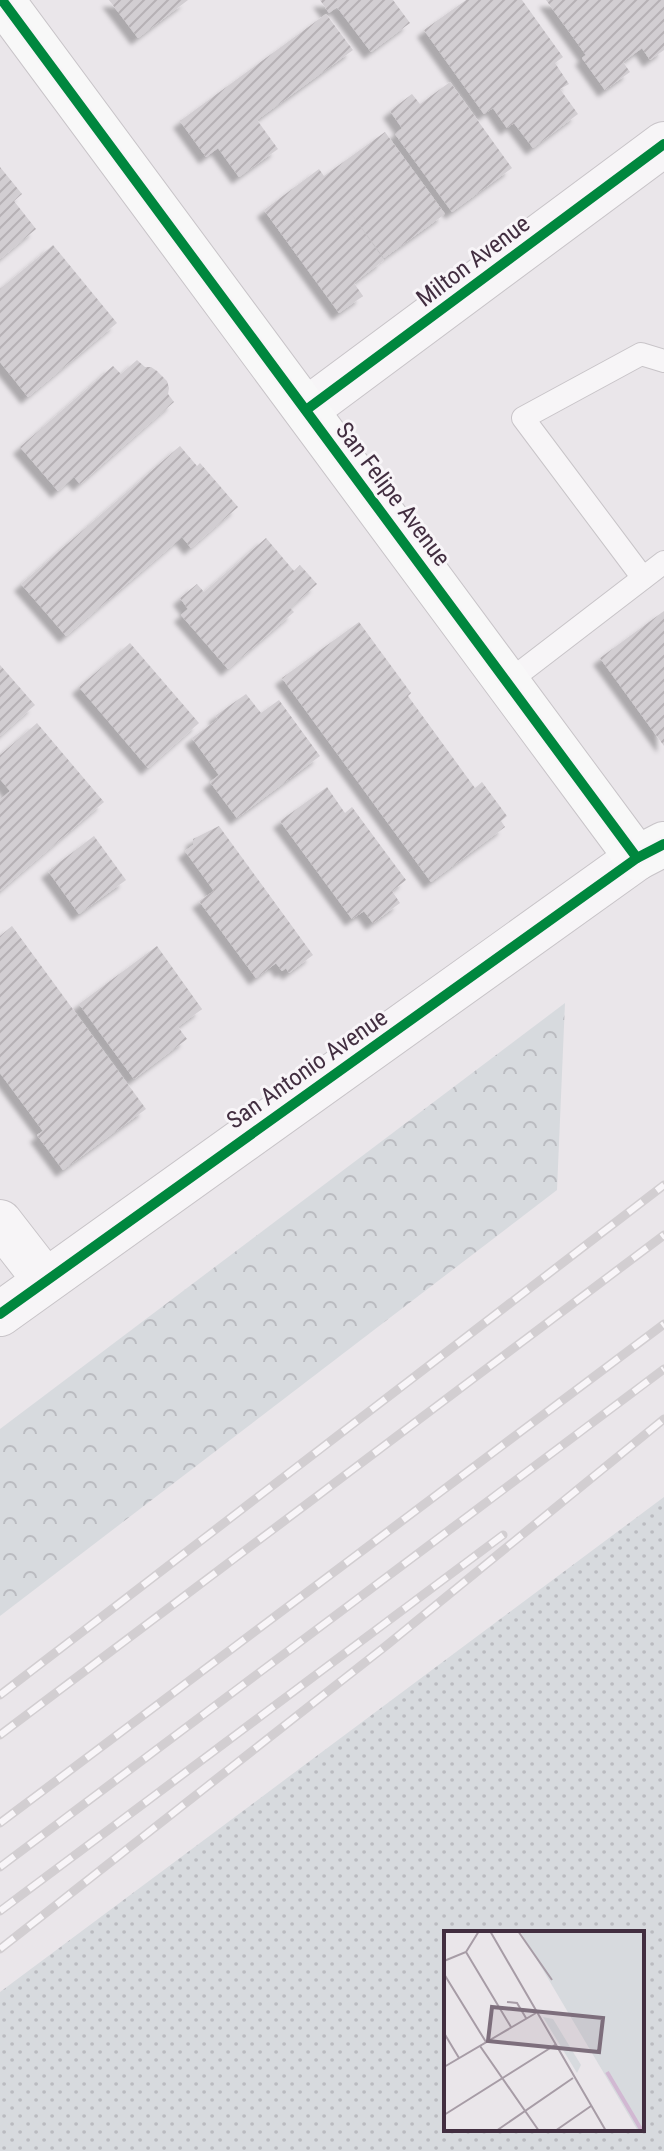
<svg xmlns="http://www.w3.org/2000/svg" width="664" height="2151" font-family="'Roboto Condensed',sans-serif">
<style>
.grass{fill:url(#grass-dots);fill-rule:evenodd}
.forest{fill:url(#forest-crowns)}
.building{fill:url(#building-hatch);filter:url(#shadow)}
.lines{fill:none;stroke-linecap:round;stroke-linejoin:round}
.lane-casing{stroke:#c8c4c8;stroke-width:24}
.street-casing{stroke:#c8c4c8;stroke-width:46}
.secondary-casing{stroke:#c8c4c8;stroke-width:46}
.lane{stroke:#f7f5f7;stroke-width:22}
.street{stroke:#f7f5f7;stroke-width:44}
.secondary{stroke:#f8f8f8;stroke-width:44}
.rail-casing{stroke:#d2ced1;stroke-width:9}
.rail{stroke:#f8f5f8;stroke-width:6;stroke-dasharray:18;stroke-linecap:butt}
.cycleway-casing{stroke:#f8f5f8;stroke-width:15}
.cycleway{stroke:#00873e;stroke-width:10}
.labels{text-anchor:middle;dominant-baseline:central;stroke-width:6;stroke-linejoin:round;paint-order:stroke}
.street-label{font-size:24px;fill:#422e40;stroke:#f8f5f8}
.inset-river{fill:none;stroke:#d1b8d2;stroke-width:4}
.inset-road{fill:none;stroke:#a79ca6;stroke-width:2}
.view{fill:#7d6e7c;fill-opacity:0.15;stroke:#7d6e7c;stroke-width:4}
.inset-edge{fill:none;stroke:#422e40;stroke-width:4}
</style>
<defs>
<pattern id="grass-dots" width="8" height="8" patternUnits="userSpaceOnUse" patternTransform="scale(2)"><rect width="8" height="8" fill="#d7dade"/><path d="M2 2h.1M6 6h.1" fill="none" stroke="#babbc0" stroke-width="1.8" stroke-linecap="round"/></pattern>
<pattern id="forest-crowns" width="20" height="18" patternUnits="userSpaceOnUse" patternTransform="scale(2)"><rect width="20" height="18" fill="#d7dade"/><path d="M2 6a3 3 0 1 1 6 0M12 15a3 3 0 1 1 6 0" fill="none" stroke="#babbc0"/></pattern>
<pattern id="building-hatch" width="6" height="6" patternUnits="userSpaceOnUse" patternTransform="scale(2)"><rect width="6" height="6" fill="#d2ced2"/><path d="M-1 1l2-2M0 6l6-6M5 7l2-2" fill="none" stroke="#b6b1b5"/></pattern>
<filter id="shadow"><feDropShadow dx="-7" dy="7" stdDeviation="2" flood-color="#0004"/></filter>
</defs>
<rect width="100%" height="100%" fill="#eae6ea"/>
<!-- grass -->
<path class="grass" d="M 664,1497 L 664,2151 L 0,2151 L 0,1992 ZM 446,1933 L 642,1933 L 642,2129 L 446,2129 Z"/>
<!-- forest -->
<polygon class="forest" points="565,1003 557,1190 0,1616 0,1429"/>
<!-- building -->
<g class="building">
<polygon points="109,0 188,0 138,38"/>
<polygon points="320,0 393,0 410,23 371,52 337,7 329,13"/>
<polygon points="466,0 522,0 563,57 555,63 569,84 560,89 578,114 533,148 514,123 507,128 493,108 484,114 424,30"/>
<polygon points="546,0 664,0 664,50 650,60 642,48 623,62 630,72 605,90 582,58 586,55"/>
<polygon points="326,14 353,50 257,120 278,149 239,177 218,148 206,157 180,121"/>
<polygon points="450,82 512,168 452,212 395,134 402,128 390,111 412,94 420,104"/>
<polygon points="385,132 445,214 384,258 345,205 384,260 354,283 363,296 339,313 264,210 319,169 324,176"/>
<polygon points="0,167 22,194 14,201 36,229 0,259"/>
<polygon points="53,245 117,323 28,397 0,362 0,289"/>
<polygon points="137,360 145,367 151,367 157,371 167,381 169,388 168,394 174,402 80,484 74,477 58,491 20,447 113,366 121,374"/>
<polygon points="180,446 197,466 200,463 238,507 191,548 182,537 66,636 21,584"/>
<polygon points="266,538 294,571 300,565 317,584 290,608 294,612 228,669 181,615 188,609 180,598 197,584 204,592"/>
<polygon points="664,611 664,746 600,658"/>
<polygon points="359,622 411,693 408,696 475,788 482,782 507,816 501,821 505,827 431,882 282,678"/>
<polygon points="130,643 199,723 148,768 79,687"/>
<polygon points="0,665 35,705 0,736"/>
<polygon points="246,694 261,713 279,700 320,756 237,818 210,782 219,775 192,738 218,719 215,716"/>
<polygon points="37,723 104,802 0,891 0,800 10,791 0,779 0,755"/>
<polygon points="327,787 345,813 352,807 406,880 392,891 400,903 373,923 364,911 352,919 280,821"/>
<polygon points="219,826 313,955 289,973 286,968 282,971 276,963 256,978 199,901 214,891 185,851 193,845 193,839"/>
<polygon points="94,836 126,880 79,914 48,871"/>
<polygon points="12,926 146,1109 63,1170 37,1135 43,1131 0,1073 0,936"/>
<polygon points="157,946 202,1009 178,1027 187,1039 134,1079 79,1004"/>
</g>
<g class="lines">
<defs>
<g id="lane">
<polyline points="643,578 523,418 641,354 664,361"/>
<polyline points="508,682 664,562"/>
</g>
<g id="street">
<polyline points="306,410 664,144"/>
<polyline points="0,1222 45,1280"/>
<polyline points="0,1314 637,858"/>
</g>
<polyline id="secondary" points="2,0 637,858 664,844"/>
</defs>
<!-- lane casing -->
<use href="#lane" class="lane-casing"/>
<!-- street casing -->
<use href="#street" class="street-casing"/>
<!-- secondary casing -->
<use href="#secondary" class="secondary-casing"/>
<!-- lane -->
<use href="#lane" class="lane"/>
<!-- street -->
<use href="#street" class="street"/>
<!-- secondary -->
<use href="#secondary" class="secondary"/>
<defs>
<g id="rail">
<polyline points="0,1695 664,1185"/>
<polyline points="0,1735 664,1235"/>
<polyline points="0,1823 664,1324"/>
<polyline points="0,1867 664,1369"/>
<polyline points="0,1911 503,1535"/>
<polyline points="0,1949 387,1645 664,1419"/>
</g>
</defs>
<!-- rail casing -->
<use href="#rail" class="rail-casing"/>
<!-- rail -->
<use href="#rail" class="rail"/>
<defs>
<g id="cycleway">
<polyline points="2,0 637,858"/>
<polyline points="306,410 664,144"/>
<polyline points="0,1314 637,858 664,844"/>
</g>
</defs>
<!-- cycleway casing -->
<use href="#cycleway" class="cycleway-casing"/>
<!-- cycleway -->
<use href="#cycleway" class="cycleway"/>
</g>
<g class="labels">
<!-- street labels -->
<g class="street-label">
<text transform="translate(473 261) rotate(-37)">Milton Avenue</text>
<text transform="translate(393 494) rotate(53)">San Felipe Avenue</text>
<text transform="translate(307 1069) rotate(-35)">San Antonio Avenue</text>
</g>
</g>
<!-- overview -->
<g transform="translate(444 1931)">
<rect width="200" height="200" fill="#eae6ea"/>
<path d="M 76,0 L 200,0 L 200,200 L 194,200 Z" fill="#d7dade"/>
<path d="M 99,86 L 109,88 L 137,134 L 133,142 ZM 164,138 L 194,167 L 200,178 L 198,194 Z" fill="#d7dade"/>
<path class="inset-river" d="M 163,141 L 198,200"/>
<path class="inset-road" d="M 46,0 L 162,200M 74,0 L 108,49M 22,21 L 67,96M 0,30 L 22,21 L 35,0M 0,43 L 42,111M 63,71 L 73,72 L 82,87M 0,102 L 15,127M 36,115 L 95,200M 0,136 L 92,82M 0,184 L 111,114M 52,200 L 129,147M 111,200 L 147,175"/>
<path class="view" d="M 48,76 L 159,87 L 155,121 L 44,110 Z"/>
<rect width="200" height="200" class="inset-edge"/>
</g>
</svg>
